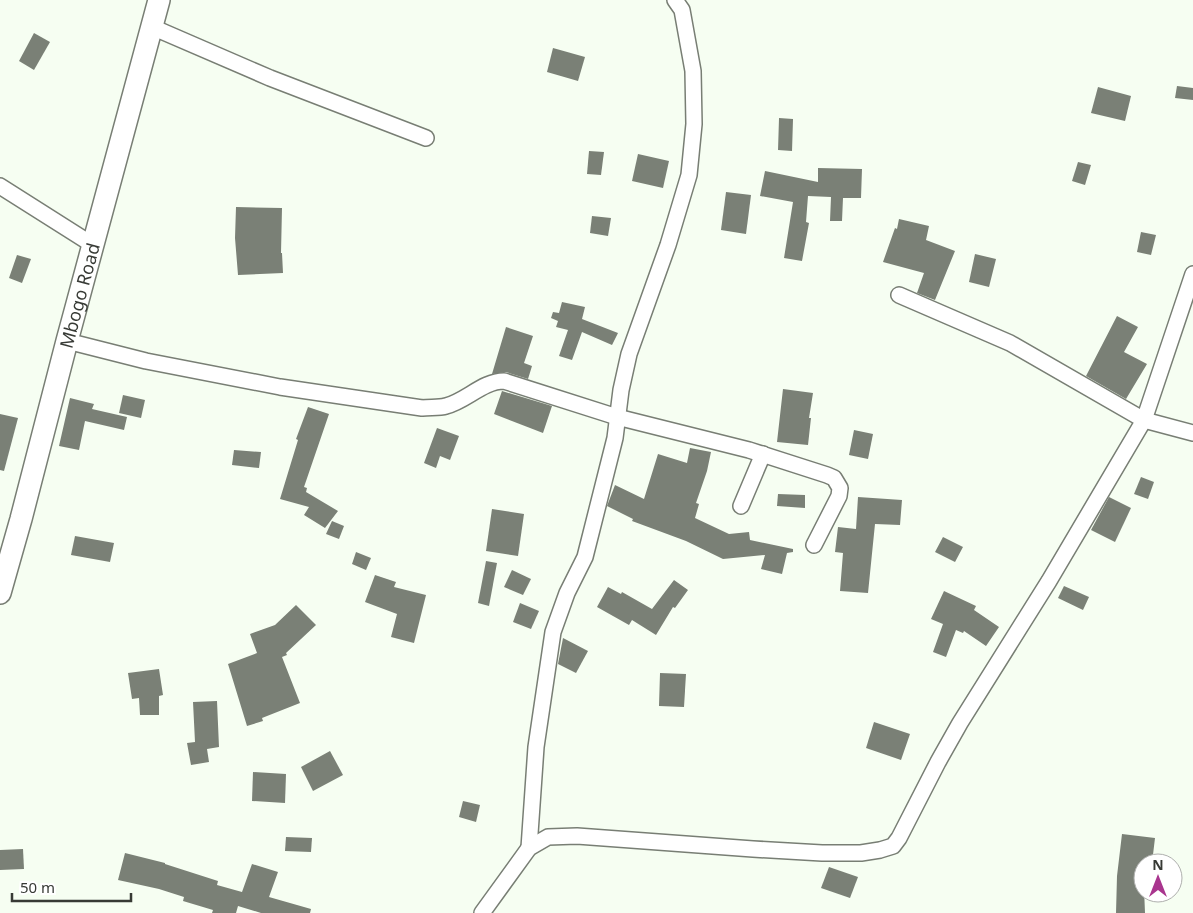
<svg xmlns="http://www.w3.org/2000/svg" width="1193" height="913" font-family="'Noto Sans',sans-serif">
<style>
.building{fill:#7a8076}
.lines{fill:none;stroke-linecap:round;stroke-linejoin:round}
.minor-casing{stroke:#787e74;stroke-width:18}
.secondary-casing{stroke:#787e74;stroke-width:24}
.minor{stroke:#fff;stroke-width:15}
.secondary{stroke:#fff;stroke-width:21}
.labels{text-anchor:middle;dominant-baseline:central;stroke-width:5;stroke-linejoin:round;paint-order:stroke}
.street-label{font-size:18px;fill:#373a35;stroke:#fff}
</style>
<rect width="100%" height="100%" fill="#f6fef2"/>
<!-- building -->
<g class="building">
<polygon points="34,33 50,42 34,70 19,61"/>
<polygon points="553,48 585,57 578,81 547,72"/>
<polygon points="1177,86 1193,88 1193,100 1175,98"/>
<polygon points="1098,87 1131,96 1125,121 1091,113"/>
<polygon points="779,118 793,119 792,151 778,150"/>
<polygon points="589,151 604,152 601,175 587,174"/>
<polygon points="638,154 669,161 663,188 632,181"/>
<polygon points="1078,162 1091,165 1085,185 1072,181"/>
<polygon points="818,168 862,169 861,198 843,198 842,221 830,221 831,197 808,196 806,222 809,223 802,261 784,258 793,202 760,196 765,171 818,182"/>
<polygon points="726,192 751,195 746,234 721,230"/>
<polygon points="236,207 282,208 281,253 282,253 283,273 238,275 235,238"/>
<polygon points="592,216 611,218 608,236 590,233"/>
<polygon points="899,219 929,226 926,240 955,251 935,300 917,293 924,273 883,262 895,228 897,229"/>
<polygon points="1141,232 1156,235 1151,255 1137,252"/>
<polygon points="975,254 996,259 989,287 969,282"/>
<polygon points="17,255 31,259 22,283 9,278"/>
<polygon points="562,302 585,307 582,319 618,333 612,345 582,332 572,360 559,356 568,330 556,327 558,321 551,318 553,312 559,313"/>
<polygon points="1117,316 1138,327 1124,352 1147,364 1126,399 1086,376"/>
<polygon points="506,327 533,336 524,363 532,366 528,379 506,372 492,374"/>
<polygon points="783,389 813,393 809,418 811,418 808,445 777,442"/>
<polygon points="502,391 552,406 543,433 494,414"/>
<polygon points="123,395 145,400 141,418 119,413"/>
<polygon points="70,398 94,404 92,409 127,417 124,430 85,421 79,450 59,446"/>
<polygon points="308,407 329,414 304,487 307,488 306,492 338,511 325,528 304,515 309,507 280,499 298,440 296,439"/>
<polygon points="0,414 18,418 4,471 0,470"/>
<polygon points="437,428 459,436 450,460 440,456 436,468 424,463"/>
<polygon points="854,430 873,434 868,459 849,455"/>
<polygon points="690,448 711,452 707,471 696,503 699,504 695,518 729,534 749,532 750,540 793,549 793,552 787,553 782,574 761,569 765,555 723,559 686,541 632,521 633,519 607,506 615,485 644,499 658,454 687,463"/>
<polygon points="234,450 261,452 259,468 232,465"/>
<polygon points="1141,477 1154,482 1148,499 1134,494"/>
<polygon points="778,494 805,495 805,508 777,506"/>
<polygon points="858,497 902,500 900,525 875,524 868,593 840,591 843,553 835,552 838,527 856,529"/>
<polygon points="1109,497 1131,508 1115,542 1091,530"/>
<polygon points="492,509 524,514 518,556 486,551"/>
<polygon points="332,521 344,526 339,539 326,534"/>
<polygon points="75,536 114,543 110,562 71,555"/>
<polygon points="943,537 963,547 955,562 935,552"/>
<polygon points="356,552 371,558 366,570 352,564"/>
<polygon points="486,561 497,563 489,606 478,603"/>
<polygon points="512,570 531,579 523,595 504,587"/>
<polygon points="375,575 396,582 394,587 426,595 414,643 391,637 397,614 365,602"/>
<polygon points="674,580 688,590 675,608 673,607 656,635 632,620 629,625 597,607 608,587 621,594 622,592 652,609"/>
<polygon points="1064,586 1089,597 1083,610 1058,598"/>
<polygon points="944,591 976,606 974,610 999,627 986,646 964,631 963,633 956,630 946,657 933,652 943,624 931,619"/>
<polygon points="520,603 539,611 531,629 513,622"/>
<polygon points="296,605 316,625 286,653 287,655 282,657 300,703 262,718 263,721 247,726 228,664 257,653 250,634 275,625"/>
<polygon points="563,638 588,651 576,673 558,664"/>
<polygon points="159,669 163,695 159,696 159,715 140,715 139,698 132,699 128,673"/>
<polygon points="660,673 686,674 684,707 659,706"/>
<polygon points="217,701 219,747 207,749 209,762 191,765 187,743 195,742 193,702"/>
<polygon points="874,722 910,734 901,760 866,748"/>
<polygon points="330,751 343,775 313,791 301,767"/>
<polygon points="253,772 286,774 285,803 252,801"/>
<polygon points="463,801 480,805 476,822 459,817"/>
<polygon points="1122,834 1155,838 1152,863 1143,863 1145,913 1116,913 1117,876"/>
<polygon points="286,837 312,838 311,852 285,851"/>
<polygon points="23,849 24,869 0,870 0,850"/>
<polygon points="125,853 165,863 165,864 218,881 217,885 242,892 252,864 278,872 269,897 311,909 310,913 261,913 238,906 236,913 212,913 213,910 183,901 184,897 159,889 118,880"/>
<polygon points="829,867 858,877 850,898 821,888"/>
</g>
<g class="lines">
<defs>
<g id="minor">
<polyline points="152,27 270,78 426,138"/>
<polyline points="0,186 93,245"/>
<polyline points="899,295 1010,343 1144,420 1193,433"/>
<path d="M 67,341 L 146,361 L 280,387 L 422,408 C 430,407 439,408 446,406 C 466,401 483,381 504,381 L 617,417 L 749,450 L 827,475 L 834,478 L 840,488 L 839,496 L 814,545"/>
<polyline points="741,506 763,454"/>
<polyline points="529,848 536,747 553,632 567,593 585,557 615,438 621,390 629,354 668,245 689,175 694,124 693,71 682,10 675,0"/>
<polyline points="482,913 529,848 548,837 577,836 753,849 822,853 861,853 880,850 893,846 899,838 938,762 960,723 1049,581 1144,420 1193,274"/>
</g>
<g id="secondary">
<path id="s1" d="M 0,593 L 21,519 L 67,341 L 159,0"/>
</g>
</defs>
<!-- minor casing -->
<use href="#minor" class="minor-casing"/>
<!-- secondary casing -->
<use href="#secondary" class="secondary-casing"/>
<!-- minor -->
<use href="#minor" class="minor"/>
<!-- secondary -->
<use href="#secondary" class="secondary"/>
</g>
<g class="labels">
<!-- street labels -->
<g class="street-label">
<text stroke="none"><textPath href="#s1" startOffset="308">Mbogo Road</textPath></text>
</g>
</g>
<!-- north arrow -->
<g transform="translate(1158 878)"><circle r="24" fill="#ffffff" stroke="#afb0ae"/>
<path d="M0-4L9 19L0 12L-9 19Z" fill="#a9358e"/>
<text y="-8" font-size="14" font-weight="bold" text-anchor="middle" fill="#373a35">N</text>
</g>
<!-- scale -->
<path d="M12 893v8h119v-8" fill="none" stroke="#373a35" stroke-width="2.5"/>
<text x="20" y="893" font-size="15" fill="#373a35" stroke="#ffffff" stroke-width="4" paint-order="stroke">50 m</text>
</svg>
